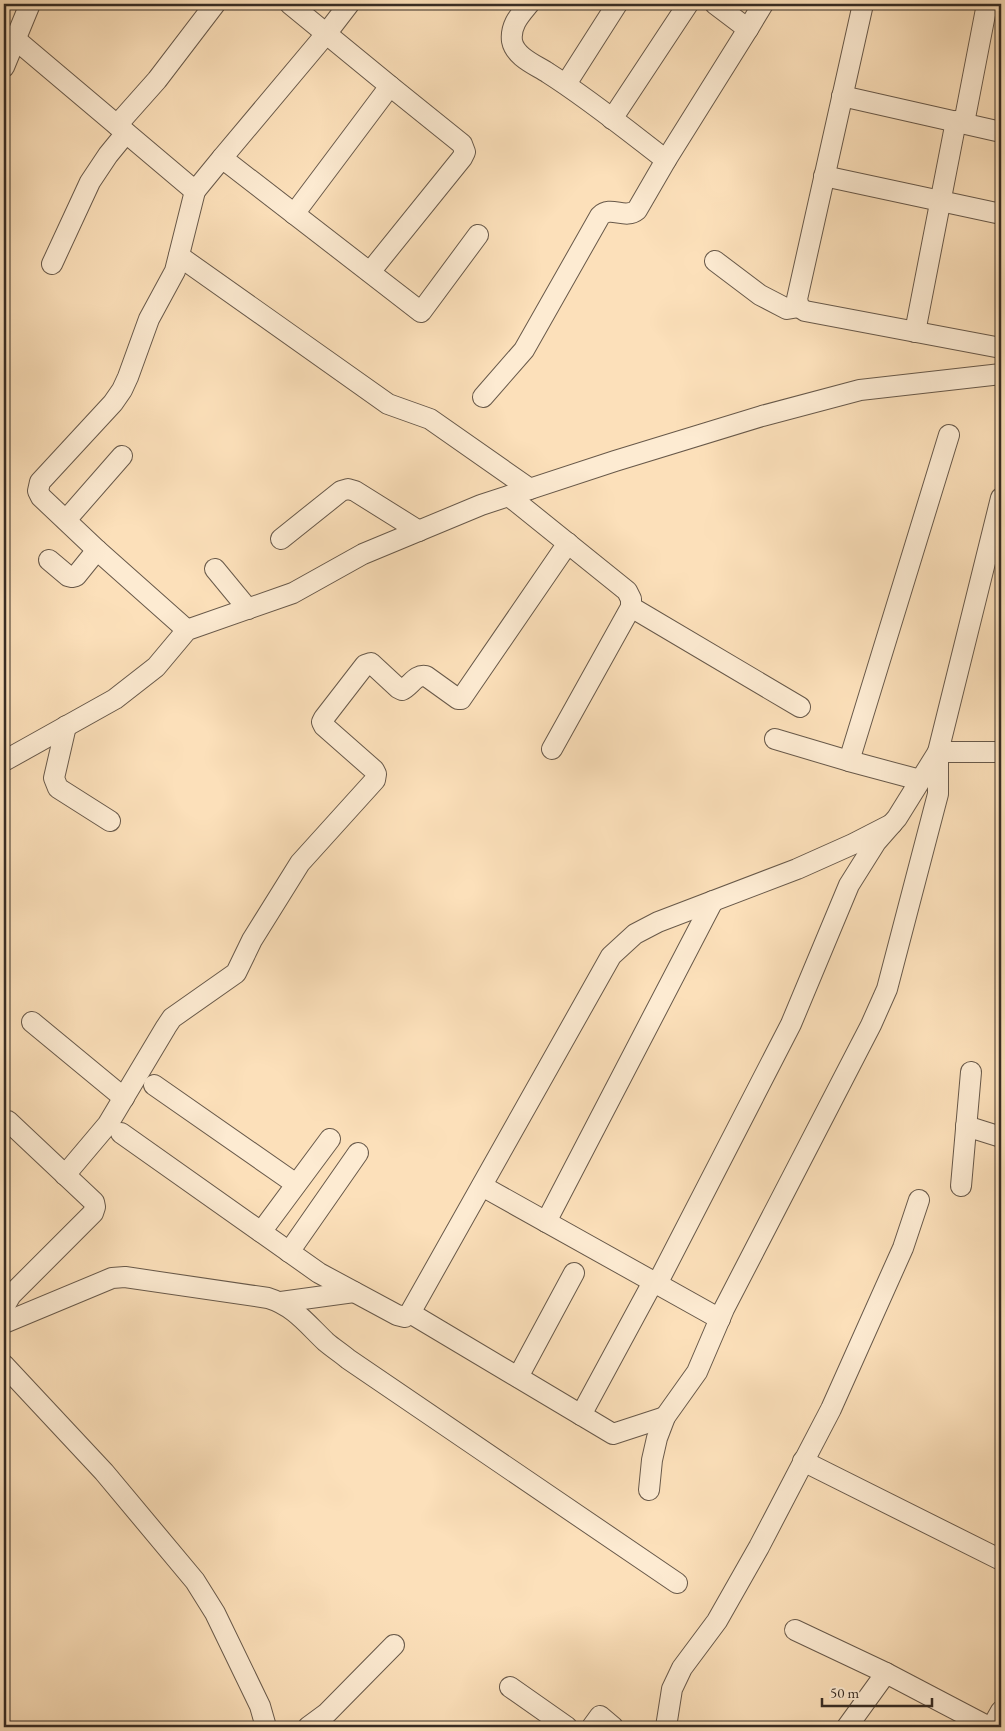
<svg xmlns="http://www.w3.org/2000/svg" width="1005" height="1731" font-family="'EB Garamond',serif">
<style>
.lines{fill:none;stroke-linecap:round;stroke-linejoin:round}
.minor-casing{stroke:#68594a;stroke-width:22}
.minor{stroke:#fdebd2;stroke-width:20}
</style>
<rect width="100%" height="100%" fill="#fce0ba"/>
<filter id="stains"><feTurbulence type="fractalNoise" baseFrequency=".004" numOctaves="4"/><feColorMatrix values="0 0 0 0 .2 0 0 0 0 .09 0 0 0 0 .02 0 0 0 .5 -.17"/></filter>
<radialGradient id="worn" r=".72"><stop offset=".6" stop-color="#630" stop-opacity="0"/><stop offset="1" stop-color="#630" stop-opacity=".3"/></radialGradient>
<g class="lines">
<defs>
<g id="minor">
<polyline points="290,4 390,86 294,214"/>
<path d="M 529,4 C 520,15 510,25 512,41 C 515,57 536,65 548,73 C 589,99 627,130 666,160"/>
<polyline points="863,4 797,299 799,307 805,311 1001,348"/>
<polyline points="748,29 763,4"/>
<polyline points="15,39 195,191 222,158 421,312 478,235"/>
<polyline points="4,67 30,4"/>
<polyline points="566,84 617,4"/>
<polyline points="842,96 1001,132"/>
<polyline points="612,119 688,4"/>
<polyline points="964,123 987,4"/>
<polyline points="117,125 157,80 215,4"/>
<polyline points="222,158 326,34 349,4"/>
<polyline points="824,176 1001,214"/>
<polyline points="179,256 388,404 430,419 530,489"/>
<polyline points="715,261 760,295 787,309 799,307"/>
<polyline points="52,264 90,182 108,155 126,133"/>
<polyline points="370,272 462,158 465,152 462,144 390,86"/>
<polyline points="915,332 956,121"/>
<path d="M 483,397 L 524,350 L 600,216 C 611,205 625,220 637,210 L 666,160 L 748,29 L 715,4"/>
<polyline points="509,496 627,591 631,599 631,607 552,749"/>
<polyline points="66,520 122,456"/>
<polyline points="281,539 341,491 348,489 355,491 419,531"/>
<polyline points="49,560 68,576 72,577 76,576 97,550"/>
<polyline points="215,569 248,609"/>
<polyline points="631,607 800,707"/>
<polyline points="187,630 97,550 41,497 38,491 40,482 113,403 122,390 128,377 149,319 175,271 195,191"/>
<polyline points="66,726 54,778 58,788 110,821"/>
<polyline points="775,739 849,761 920,780"/>
<polyline points="4,761 115,699 156,667 187,630 293,593 363,554 481,505 615,461 762,416 860,390 1001,374"/>
<polyline points="849,761 949,435"/>
<polyline points="32,1022 124,1098"/>
<polyline points="154,1085 296,1184"/>
<polyline points="966,1126 1001,1137"/>
<polyline points="121,1133 319,1273 397,1315 405,1317 410,1313 611,956 635,934 658,922 797,869 853,844 892,824"/>
<path d="M 65,1175 L 108,1124 L 166,1027 L 172,1018 L 236,973 L 252,940 L 300,863 L 375,780 L 376,774 L 374,770 L 324,726 L 322,722 L 324,718 L 365,665 L 371,663 L 398,688 L 402,690 C 411,686 415,674 426,676 L 458,699 L 461,699 L 568,543"/>
<polyline points="482,1186 720,1319"/>
<polyline points="961,1186 971,1072"/>
<polyline points="546,1222 713,901"/>
<polyline points="261,1232 330,1139"/>
<polyline points="289,1252 358,1153"/>
<polyline points="657,1284 791,1024 849,885 876,842 897,818 938,752 1001,752"/>
<polyline points="281,1302 354,1292"/>
<polyline points="4,1307 11,1295 93,1213 95,1207 94,1202 8,1121"/>
<polyline points="410,1313 613,1434 665,1417"/>
<path d="M 4,1323 L 112,1278 L 125,1277 L 268,1298 C 294,1306 307,1324 326,1342 C 333,1348 341,1353 348,1359 L 677,1583"/>
<polyline points="4,1365 104,1472 195,1581 215,1613 260,1706 266,1727"/>
<polyline points="518,1377 574,1273"/>
<polyline points="581,1415 653,1282"/>
<polyline points="803,1461 1001,1560"/>
<polyline points="649,1490 652,1460 657,1438 665,1417 697,1372 724,1309 871,1025 887,989 938,794 938,752 1001,498"/>
<polyline points="795,1630 886,1673"/>
<polyline points="510,1687 567,1727"/>
<polyline points="308,1727 327,1713 394,1645"/>
<polyline points="592,1727 600,1716 613,1727"/>
<polyline points="666,1727 672,1689 682,1668 717,1621 759,1547 831,1409 903,1248 919,1200"/>
<polyline points="847,1727 886,1673 989,1727"/>
<polyline points="992,1727 1001,1711"/>
</g>
</defs>
<!-- minor casing -->
<use href="#minor" class="minor-casing"/>
<!-- minor -->
<use href="#minor" class="minor"/>
</g>
<!-- margin -->
<rect width="1005" height="1731" fill="none" stroke="#fce0ba" stroke-width="20"/>
<rect x="5" y="5" width="995" height="1721" fill="none" stroke="#372c24" stroke-width="2.5"/>
<rect x="10" y="10" width="985" height="1711" fill="none" stroke="#372c24"/>
<!-- scale -->
<path d="M822 1698v8h110v-8" fill="none" stroke="#372c24" stroke-width="2.5"/>
<text x="830" y="1698" font-size="15" fill="#372c24" stroke="#fdebd2" stroke-width="4" paint-order="stroke">50 m</text>
<rect width="100%" height="100%" filter="url(#stains)"/>
<rect width="100%" height="100%" fill="url(#worn)"/>
</svg>
